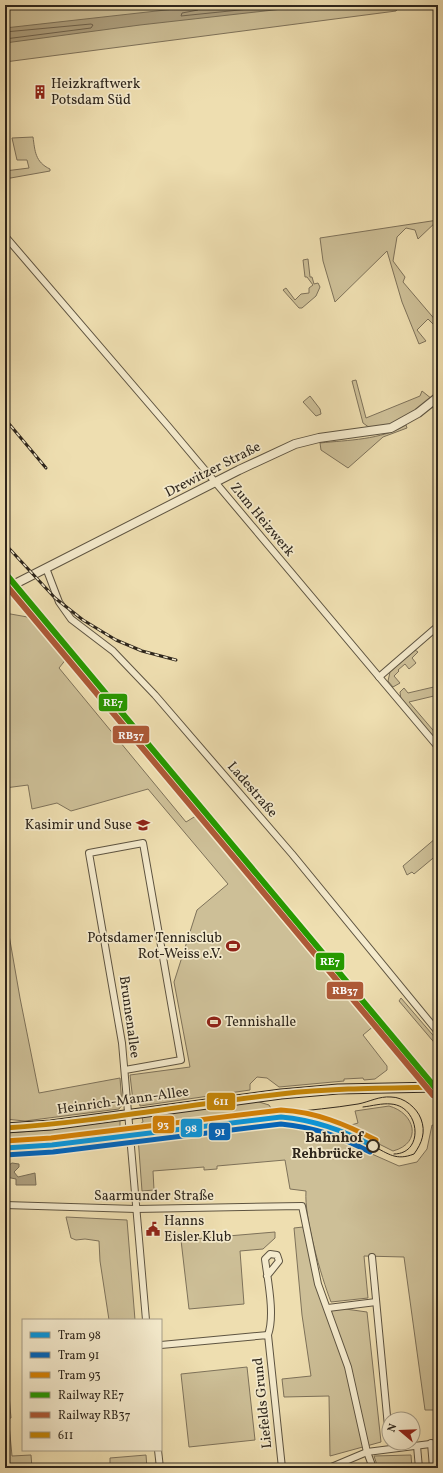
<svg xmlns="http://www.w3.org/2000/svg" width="443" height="1473" font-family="Vollkorn,serif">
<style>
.green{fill:#cdbf97;stroke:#7e725a}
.water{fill:#ad9f7e;stroke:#7a6f57}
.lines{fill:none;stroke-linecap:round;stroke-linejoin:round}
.shore{stroke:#6e624d;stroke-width:1}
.minor-casing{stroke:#5e5441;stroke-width:8}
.tertiary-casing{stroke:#5e5441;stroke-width:10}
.secondary-casing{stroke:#2e261c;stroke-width:11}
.minor{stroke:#f4eacc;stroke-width:6}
.tertiary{stroke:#f4eacc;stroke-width:8}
.secondary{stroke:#f4eacc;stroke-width:9}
.tram{stroke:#2e261c;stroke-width:1}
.rail-casing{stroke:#2e261c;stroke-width:3}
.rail{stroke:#f4eacc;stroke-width:1.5;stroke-dasharray:4.5;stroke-linecap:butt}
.bus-1-casing{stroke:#f4eacc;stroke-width:8}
.bus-1{stroke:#c58607;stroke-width:5}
.rail-1-casing{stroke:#f4eacc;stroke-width:9}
.rail-2-casing{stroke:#f4eacc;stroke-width:9}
.rail-1{stroke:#269900;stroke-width:6}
.rail-2{stroke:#ad5937;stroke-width:6}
.tram-1-casing{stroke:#f4eacc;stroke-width:8}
.tram-2-casing{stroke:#f4eacc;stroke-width:8}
.tram-3-casing{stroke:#f4eacc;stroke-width:8}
.tram-1{stroke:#0896dd;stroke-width:5}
.tram-2{stroke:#0065bd;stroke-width:5}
.tram-3{stroke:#d48106;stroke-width:5}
.stop-dot{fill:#f4eacc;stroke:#2e261c;stroke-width:2}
.labels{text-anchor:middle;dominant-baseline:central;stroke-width:3.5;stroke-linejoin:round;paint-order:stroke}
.poi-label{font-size:14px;fill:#2e261c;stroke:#f4eacc;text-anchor:start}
.street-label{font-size:14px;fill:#2e261c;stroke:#f4eacc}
.stop-label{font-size:14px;font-weight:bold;fill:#2e261c;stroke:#f4eacc;text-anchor:end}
.line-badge{stroke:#f4eacc;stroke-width:1.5}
.badge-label{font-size:11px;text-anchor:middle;font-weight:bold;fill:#fff}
</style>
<rect width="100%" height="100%" fill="#eedeb0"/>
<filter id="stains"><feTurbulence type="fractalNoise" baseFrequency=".005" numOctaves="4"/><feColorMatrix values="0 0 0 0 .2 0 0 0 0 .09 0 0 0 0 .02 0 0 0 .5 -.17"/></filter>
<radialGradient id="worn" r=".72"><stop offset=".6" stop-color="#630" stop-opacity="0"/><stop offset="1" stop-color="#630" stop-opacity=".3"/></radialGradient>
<!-- green -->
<g class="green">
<polygon points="5,5 400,5 396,11 5,62"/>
<path d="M 33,137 C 35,151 35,162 50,169 L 50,171 L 5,179 L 5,171 L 29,168 L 27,160 L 17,160 L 12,138 Z"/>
<polygon points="438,220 418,239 415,230 406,228 397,237 393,261 405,277 403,282 437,322 437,328 428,319 417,330 426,341 419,344 402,302 387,251 335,302 323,261 320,238"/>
<polygon points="308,259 310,277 312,277 314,284 318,283 320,287 316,296 302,308 299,308 283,290 286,288 295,300 301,294 309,293 309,288 313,285 307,277 305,277 303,260"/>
<polygon points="356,380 366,418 420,396 422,391 432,399 416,412 390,426 370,428 363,423 352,381"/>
<polygon points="310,396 320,409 321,414 316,416 303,402"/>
<path d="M 406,425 L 407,428 L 383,437 L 348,468 L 321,450 L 320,443 C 348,440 381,440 406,425 Z"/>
<polygon points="5,613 33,618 67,658 59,668 186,822 199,814 375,1025 363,1035 387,1066 387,1070 375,1079 364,1080 363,1078 344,1079 344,1081 279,1087 267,1078 257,1077 250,1084 250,1090 140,1106 139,1100 133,1101 130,1075 190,1067 174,982 197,910 228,884 148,789 71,811 57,803 32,809 28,785 5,788"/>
<polygon points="415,650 418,652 412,658 416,663 409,669 405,664 398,670 399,671 394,676 400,683 393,687 388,681 390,672"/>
<polygon points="438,686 438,695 409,702 438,736 438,743 401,700 400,692 404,688 408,693"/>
<polygon points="436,838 438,841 438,854 414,874 412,872 407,875 403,866"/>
<polygon points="5,912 20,998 39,1093 120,1078 122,1105 119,1109 25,1121 5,1119"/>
<polygon points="401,998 438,1041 438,1047 399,1001"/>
<polygon points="256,1101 269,1105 274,1113 137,1130 137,1126 143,1122 142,1117"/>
<path d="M 389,1106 C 415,1113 423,1143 393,1151 L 349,1129 L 348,1126 L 358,1123 L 355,1111 Z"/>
<polygon points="120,1119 120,1131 52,1139 5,1142 5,1133 48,1130"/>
<path d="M 295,1120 L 399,1166 L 417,1162 L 427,1149 L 432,1125 L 438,1127 L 438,1410 L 425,1410 L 404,1257 L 364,1256 L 368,1298 L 331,1302 C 321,1276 304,1218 306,1191 L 290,1189 L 285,1160 L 217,1166 L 217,1169 L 204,1170 L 204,1167 L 153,1171 L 154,1190 L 142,1191 L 138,1137 Z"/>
<polygon points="66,1217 127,1220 135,1320 109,1320 100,1261 99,1241 85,1239 76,1240 71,1238"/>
<polygon points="303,1227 324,1306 367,1312 381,1442 330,1456 329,1396 284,1397 282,1379 311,1376 302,1315 294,1228"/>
<polygon points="275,1232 275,1238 263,1249 240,1251 244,1304 189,1309 181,1240"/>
<polygon points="247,1367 255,1440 189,1447 181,1374"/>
<polygon points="5,1372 7,1372 11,1418 5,1419"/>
<polygon points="5,1424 9,1424 12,1456 31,1455 32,1468 5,1468"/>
<polygon points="146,1455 147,1468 110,1468 110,1458"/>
<polygon points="411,1455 412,1468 378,1468 374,1456"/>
</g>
<!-- water -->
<g class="water">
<polygon points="210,5 318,5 140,25 5,43 5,28"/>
<polygon points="12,1163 19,1164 19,1167 14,1172 18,1177 35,1173 36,1185 16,1185 16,1179 6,1177 7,1166"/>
</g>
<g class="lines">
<!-- shore -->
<g class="shore">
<polyline points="200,5 198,10 182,13 181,16 288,5"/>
<polyline points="205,5 207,9 244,5"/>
<polyline points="5,32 91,24 93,25 91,28 5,39"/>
</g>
<defs>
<g id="minor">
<polyline points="5,236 168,426 438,747"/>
<polyline points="46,568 59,602 71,619 113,651 155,695 292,854 438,1032"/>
<polyline points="379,677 438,626"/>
<polyline points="125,1070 181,1060 143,843 89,853 122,1043 146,1320"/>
<polyline points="5,1205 136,1209 302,1206 318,1284 348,1367 367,1452 373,1468"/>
<polyline points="372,1257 389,1437"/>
<path d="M 267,1276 L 279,1261 L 277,1255 L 270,1254 L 265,1259 C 268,1282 275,1315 268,1335"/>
<polyline points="328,1308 376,1302"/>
<polyline points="161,1345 268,1335 282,1468"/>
<polyline points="431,1443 433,1468"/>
<polyline points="417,1446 419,1468"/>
<polyline points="158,1450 160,1468"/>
<polyline points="329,1468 367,1452 438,1443"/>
</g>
<polyline id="tertiary" points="5,589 239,470 295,444 319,438 391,428 418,413 438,397"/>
<polyline id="secondary" points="5,1128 51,1125 281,1094 338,1089 438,1087"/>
</defs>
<!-- minor casing -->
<use href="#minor" class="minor-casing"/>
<!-- tertiary casing -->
<use href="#tertiary" class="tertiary-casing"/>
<!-- secondary casing -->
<use href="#secondary" class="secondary-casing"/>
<!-- minor -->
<use href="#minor" class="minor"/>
<!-- tertiary -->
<use href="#tertiary" class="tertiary"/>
<!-- secondary -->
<use href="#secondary" class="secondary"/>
<!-- tram -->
<g class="tram">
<path d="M 363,1107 C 372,1106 382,1103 391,1104 C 420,1106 425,1154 394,1154"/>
<path d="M 285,1113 C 309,1110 334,1108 358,1104 C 369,1102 379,1096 391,1097 C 404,1097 417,1108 421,1119 C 426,1132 422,1143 414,1154 C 396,1161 389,1154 373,1146"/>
<polyline points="273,1117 291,1115"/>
</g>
<defs>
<g id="rail">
<polyline points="5,419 46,468"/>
<polyline points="5,544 55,598 83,620 116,640 142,651 176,660"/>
</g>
</defs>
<!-- rail casing -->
<use href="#rail" class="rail-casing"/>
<!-- rail -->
<use href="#rail" class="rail"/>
<defs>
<path id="bus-1" d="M 5,1128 C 98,1122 189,1104 281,1094 C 333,1088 386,1088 438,1087"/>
</defs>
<!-- bus-1 casing -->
<use href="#bus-1" class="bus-1-casing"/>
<!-- bus-1 -->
<use href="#bus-1" class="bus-1"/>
<defs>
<polyline id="rail-1" points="5,573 438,1091"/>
<polyline id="rail-2" points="5,584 433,1095"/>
</defs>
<!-- rail-1 casing -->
<use href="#rail-1" class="rail-1-casing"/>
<!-- rail-2 casing -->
<use href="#rail-2" class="rail-2-casing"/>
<!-- rail-1 -->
<use href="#rail-1" class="rail-1"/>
<!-- rail-2 -->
<use href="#rail-2" class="rail-2"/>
<defs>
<path id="tram-1" d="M 5,1148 L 52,1145 L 281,1117 C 315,1120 343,1130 373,1146"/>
<path id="tram-2" d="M 5,1155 L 53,1152 L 281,1124 C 314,1127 341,1137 370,1152"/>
<path id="tram-3" d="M 5,1141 L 51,1138 L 281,1110 C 316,1112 345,1124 376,1140"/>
</defs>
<!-- tram-1 casing -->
<use href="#tram-1" class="tram-1-casing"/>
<!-- tram-2 casing -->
<use href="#tram-2" class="tram-2-casing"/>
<!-- tram-3 casing -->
<use href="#tram-3" class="tram-3-casing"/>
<!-- tram-1 -->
<use href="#tram-1" class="tram-1"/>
<!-- tram-2 -->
<use href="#tram-2" class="tram-2"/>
<!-- tram-3 -->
<use href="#tram-3" class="tram-3"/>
</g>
<!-- icons -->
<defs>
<symbol id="building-bare" viewBox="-9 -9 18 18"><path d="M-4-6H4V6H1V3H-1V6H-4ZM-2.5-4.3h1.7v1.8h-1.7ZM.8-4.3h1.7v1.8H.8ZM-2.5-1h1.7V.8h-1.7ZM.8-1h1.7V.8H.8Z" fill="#8f2418" stroke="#f4eacc" stroke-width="2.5" paint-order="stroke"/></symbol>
<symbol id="school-bare" viewBox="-9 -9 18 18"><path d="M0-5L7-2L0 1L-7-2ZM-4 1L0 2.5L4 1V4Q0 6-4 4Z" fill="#8f2418" stroke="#f4eacc" stroke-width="2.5" paint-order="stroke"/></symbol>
<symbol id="stadium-bare" viewBox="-9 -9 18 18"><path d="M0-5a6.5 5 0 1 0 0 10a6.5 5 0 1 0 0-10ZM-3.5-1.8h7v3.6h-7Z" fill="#8f2418" stroke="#f4eacc" stroke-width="2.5" paint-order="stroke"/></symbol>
<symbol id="civic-bare" viewBox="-9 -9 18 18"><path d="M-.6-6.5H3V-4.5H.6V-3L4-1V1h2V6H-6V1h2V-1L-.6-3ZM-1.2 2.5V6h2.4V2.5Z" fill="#8f2418" stroke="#f4eacc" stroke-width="2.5" paint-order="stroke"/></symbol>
</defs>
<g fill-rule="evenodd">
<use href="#building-bare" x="30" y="82" width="20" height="20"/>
<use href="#school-bare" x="133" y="815" width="20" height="20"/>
<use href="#stadium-bare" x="223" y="936" width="20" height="20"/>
<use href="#stadium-bare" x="204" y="1012" width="20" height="20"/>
<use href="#civic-bare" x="143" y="1219" width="20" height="20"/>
</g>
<!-- markers -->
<circle class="stop-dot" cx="373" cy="1146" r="6"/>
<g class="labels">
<!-- poi labels -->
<g class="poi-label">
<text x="51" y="84">Heizkraftwerk<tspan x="51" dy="16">Potsdam Süd</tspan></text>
<text x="132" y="825" text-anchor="end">Kasimir und Suse</text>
<text x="222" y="938" text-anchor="end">Potsdamer Tennisclub<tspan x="222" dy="16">Rot-Weiss e.V.</tspan></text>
<text x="225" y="1022">Tennishalle</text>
<text x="164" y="1221">Hanns<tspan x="164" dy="16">Eisler Klub</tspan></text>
</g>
<!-- street labels -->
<g class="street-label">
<text transform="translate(213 470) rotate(-27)">Drewitzer Straße</text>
<text transform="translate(262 520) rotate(50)">Zum Heizwerk</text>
<text transform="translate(252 790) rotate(49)">Ladestraße</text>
<text transform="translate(129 1017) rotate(82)">Brunnenallee</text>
<text transform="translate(123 1101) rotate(-8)">Heinrich-Mann-Allee</text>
<text x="154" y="1196">Saarmunder Straße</text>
<text transform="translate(263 1403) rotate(-96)">Liefelds Grund</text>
</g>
<!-- stop labels -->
<g class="stop-label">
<text x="363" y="1138">Bahnhof<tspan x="363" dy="16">Rehbrücke</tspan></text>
</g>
</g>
<g class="line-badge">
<rect x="98" y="693" width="30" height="19" rx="4" fill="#269900"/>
<rect x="112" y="725" width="38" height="19" rx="4" fill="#ad5937"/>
<rect x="315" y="952" width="30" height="19" rx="4" fill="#269900"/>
<rect x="326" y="981" width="38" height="19" rx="4" fill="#ad5937"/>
<rect x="206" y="1092" width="30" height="19" rx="4" fill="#c58607"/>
<rect x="152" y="1115" width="23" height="19" rx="4" fill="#d48106"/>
<rect x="180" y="1118" width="23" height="20" rx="4" fill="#0896dd"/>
<rect x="208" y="1122" width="23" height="19" rx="4" fill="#0065bd"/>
</g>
<g class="badge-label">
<text x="113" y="706">RE7</text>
<text x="131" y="739">RB37</text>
<text x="330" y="965">RE7</text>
<text x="345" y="994">RB37</text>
<text x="221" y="1105">611</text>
<text x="163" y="1128">93</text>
<text x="191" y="1132">98</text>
<text x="220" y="1135">91</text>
</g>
<!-- margin -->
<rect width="443" height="1473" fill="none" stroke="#eedeb0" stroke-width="20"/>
<rect x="6" y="6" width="431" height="1461" fill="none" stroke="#2e261c" stroke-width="2"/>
<rect x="10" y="10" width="423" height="1453" fill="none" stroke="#2e261c"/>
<!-- legend -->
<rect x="22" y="1319" width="140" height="132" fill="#f4eacc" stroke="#a59c86"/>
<rect x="30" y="1332" width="20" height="6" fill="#0896dd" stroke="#a59c86"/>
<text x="58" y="1339" font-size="12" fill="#2e261c">Tram 98</text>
<rect x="30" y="1352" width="20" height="6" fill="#0065bd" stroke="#a59c86"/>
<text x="58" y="1359" font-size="12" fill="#2e261c">Tram 91</text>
<rect x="30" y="1372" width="20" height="6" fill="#d48106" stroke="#a59c86"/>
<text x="58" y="1379" font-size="12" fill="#2e261c">Tram 93</text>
<rect x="30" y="1392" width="20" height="6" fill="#269900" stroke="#a59c86"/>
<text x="58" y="1399" font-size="12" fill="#2e261c">Railway RE7</text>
<rect x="30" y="1412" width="20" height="6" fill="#ad5937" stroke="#a59c86"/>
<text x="58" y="1419" font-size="12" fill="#2e261c">Railway RB37</text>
<rect x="30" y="1432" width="20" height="6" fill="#c58607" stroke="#a59c86"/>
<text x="58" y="1439" font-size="12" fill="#2e261c">611</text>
<!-- north arrow -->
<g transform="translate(401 1431) rotate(289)"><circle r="19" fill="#f4eacc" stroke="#a59c86"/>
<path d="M0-3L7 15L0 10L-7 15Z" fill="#8f2418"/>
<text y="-6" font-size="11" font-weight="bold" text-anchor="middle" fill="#2e261c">N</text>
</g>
<rect width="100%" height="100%" filter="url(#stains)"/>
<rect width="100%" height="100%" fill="url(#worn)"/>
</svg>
